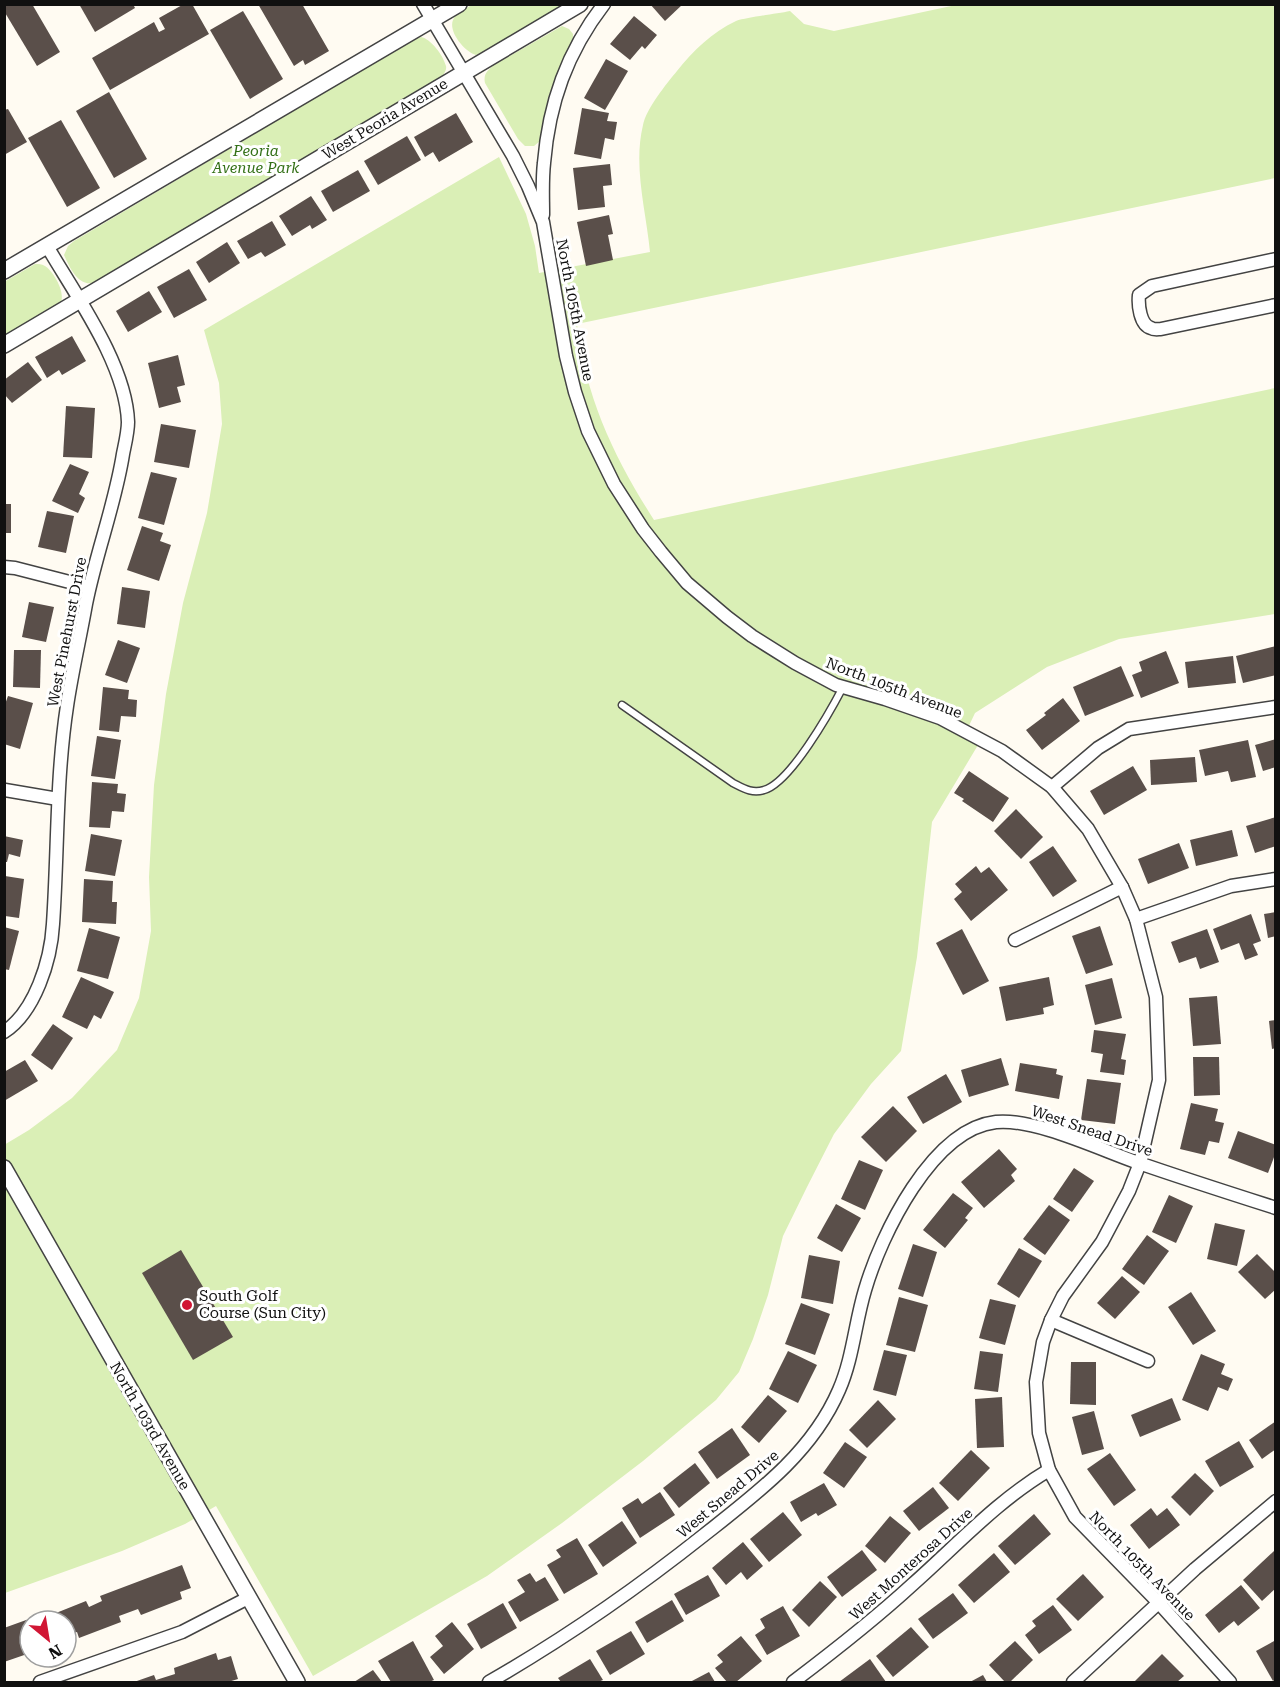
<svg xmlns="http://www.w3.org/2000/svg" width="1280" height="1687" font-family="'Roboto Serif',serif">
<style>
.green{fill:#daefb6}
.building{fill:#5a4f4a}
.lines{fill:none;stroke-linecap:round;stroke-linejoin:round}
.service-casing{stroke:#434343;stroke-width:9}
.minor-casing{stroke:#434343;stroke-width:15}
.tertiary-casing{stroke:#434343;stroke-width:18}
.service{stroke:#fff;stroke-width:6}
.minor{stroke:#fff;stroke-width:12}
.tertiary{stroke:#fff;stroke-width:15}
.poi-dot{fill:#d11634;stroke:#fff;stroke-width:2}
.labels{text-anchor:middle;dominant-baseline:central;stroke-width:6;stroke-linejoin:round;paint-order:stroke}
.street-label{font-size:15px;fill:#101010;stroke:#fff}
.park-label{font-size:15px;font-style:italic;fill:#337017;stroke:#fff}
.poi-label{font-size:15px;fill:#101010;stroke:#fff;text-anchor:start}
</style>
<rect width="100%" height="100%" fill="#fffbf2"/>
<!-- green -->
<g class="green">
<path d="M 472,5 L 563,5 L 484,52 L 476,55 C 465,52 448,32 453,20 C 456,12 466,8 472,5 Z"/>
<path d="M 956,5 L 1275,5 L 1275,178 L 577,324 C 586,399 614,457 654,520 L 1275,388 L 1275,614 L 1119,639 L 1047,667 L 975,713 L 966,732 L 981,740 L 932,822 L 917,957 L 901,1051 L 871,1084 L 834,1134 L 807,1187 L 783,1236 L 768,1295 L 753,1339 L 739,1372 L 716,1400 L 643,1461 L 562,1523 L 487,1576 L 313,1676 L 216,1506 L 185,1524 L 122,1551 L 5,1593 L 4,1145 L 29,1130 L 72,1098 L 117,1050 L 139,998 L 151,931 L 149,877 L 154,785 L 166,694 L 183,603 L 207,513 L 222,424 L 219,383 L 204,330 L 499,157 L 526,214 L 535,246 L 539,273 L 650,252 C 646,210 633,167 643,125 C 646,109 667,83 677,71 C 693,51 712,32 736,21 C 748,17 776,14 790,11 L 804,24 L 834,31 Z"/>
<path d="M 562,26 L 569,29 L 573,34 L 573,38 L 548,98 L 540,141 L 534,146 L 525,146 L 518,139 L 485,83 C 483,74 488,70 494,65 Z"/>
<path d="M 421,37 C 431,39 443,55 446,66 C 447,71 443,75 440,79 L 93,283 C 78,286 70,268 64,255 L 68,246 L 74,241 L 413,40 Z"/>
<path d="M 35,264 C 39,264 41,264 45,266 C 54,272 65,292 61,302 L 5,337 L 4,282 Z"/>
</g>
<!-- building -->
<g class="building">
<polygon points="4,4 32,4 60,52 37,66 4,11"/>
<polygon points="79,4 133,4 135,8 95,32"/>
<polygon points="184,4 192,4 209,34 110,90 92,58 154,22 159,32 165,29 159,18"/>
<polygon points="258,4 302,4 329,51 305,65 303,60 294,66"/>
<polygon points="650,4 683,4 665,21"/>
<polygon points="243,11 283,79 250,99 210,30"/>
<polygon points="634,16 657,35 645,49 642,46 630,60 610,44"/>
<polygon points="606,59 628,71 605,110 584,98"/>
<polygon points="109,92 147,159 114,178 76,111"/>
<polygon points="582,108 609,113 607,121 617,122 614,140 605,138 601,159 574,154"/>
<polygon points="8,109 27,142 4,155 4,110"/>
<polygon points="456,113 473,142 439,162 433,152 425,157 414,137"/>
<polygon points="61,120 100,188 67,207 28,138"/>
<polygon points="407,136 421,160 378,185 364,161"/>
<polygon points="610,164 612,185 603,186 605,207 578,210 573,168"/>
<polygon points="358,170 370,191 333,212 321,191"/>
<polygon points="311,196 327,220 312,229 310,225 292,236 279,216"/>
<polygon points="609,215 613,234 608,235 613,260 586,266 577,222"/>
<polygon points="272,221 286,245 265,257 261,252 248,259 237,241"/>
<polygon points="227,242 240,263 209,283 196,262"/>
<polygon points="189,269 207,300 174,318 157,287"/>
<polygon points="149,291 162,312 128,332 116,311"/>
<polygon points="72,336 86,361 62,375 59,370 47,378 35,357"/>
<polygon points="178,355 185,385 177,387 181,402 159,408 148,363"/>
<polygon points="28,362 42,380 12,403 4,394 4,380"/>
<polygon points="66,406 95,408 92,458 63,457"/>
<polygon points="161,424 196,430 189,468 154,462"/>
<polygon points="70,464 89,472 79,494 85,498 78,513 52,501"/>
<polygon points="151,472 177,478 164,525 138,518"/>
<rect x="4" y="504" width="7" height="29"/>
<polygon points="47,511 74,516 66,553 38,547"/>
<polygon points="142,526 163,533 160,541 171,545 159,581 127,570"/>
<polygon points="122,587 150,591 145,628 117,624"/>
<polygon points="29,602 54,607 46,642 22,637"/>
<polygon points="118,640 140,648 127,683 105,675"/>
<polygon points="1276,646 1276,675 1243,683 1236,656"/>
<polygon points="14,650 41,650 40,688 13,687"/>
<polygon points="1166,651 1179,683 1141,698 1132,675 1142,671 1139,662"/>
<polygon points="1233,656 1236,683 1188,688 1185,662"/>
<polygon points="1121,666 1134,696 1085,716 1073,687"/>
<polygon points="103,687 129,690 128,699 137,700 136,717 121,716 119,732 99,730"/>
<polygon points="8,696 33,703 20,749 4,744 4,707"/>
<polygon points="1063,698 1080,721 1042,750 1026,730 1046,715 1044,713"/>
<polygon points="97,736 121,740 115,779 91,776"/>
<polygon points="1276,739 1276,767 1263,771 1255,745"/>
<polygon points="1248,740 1256,777 1231,782 1228,771 1205,776 1199,750"/>
<polygon points="1195,757 1197,782 1151,785 1150,760"/>
<polygon points="1133,766 1147,790 1104,815 1090,791"/>
<polygon points="969,771 1009,798 993,822 962,801 964,799 954,793"/>
<polygon points="92,782 118,784 117,793 126,794 124,812 112,811 110,828 89,827"/>
<polygon points="1016,809 1043,837 1021,859 994,831"/>
<polygon points="1276,817 1276,846 1255,853 1246,826"/>
<polygon points="1232,830 1238,856 1196,866 1190,840"/>
<polygon points="91,834 122,840 115,876 85,871"/>
<polygon points="4,836 23,840 20,857 9,854 7,862 4,862"/>
<polygon points="1179,843 1189,868 1148,884 1138,859"/>
<polygon points="1053,846 1077,881 1053,897 1029,862"/>
<polygon points="976,866 981,873 989,867 1008,890 971,921 954,899 962,892 955,884"/>
<polygon points="5,876 24,879 19,918 5,916"/>
<polygon points="84,879 113,881 112,902 117,902 116,924 82,922"/>
<polygon points="1276,912 1276,936 1268,938 1264,914"/>
<polygon points="1251,914 1261,941 1253,944 1258,955 1245,960 1239,943 1221,950 1213,929"/>
<polygon points="1100,926 1113,965 1086,974 1072,936"/>
<polygon points="4,927 19,931 9,970 4,969"/>
<polygon points="89,928 120,937 108,979 77,971"/>
<polygon points="962,929 989,981 963,995 936,943"/>
<polygon points="1207,929 1219,962 1200,969 1196,957 1179,963 1171,942"/>
<polygon points="81,977 114,992 101,1019 94,1015 87,1029 62,1017"/>
<polygon points="1049,977 1054,1005 1043,1008 1044,1014 1006,1021 999,987"/>
<polygon points="1112,978 1122,1018 1095,1025 1085,985"/>
<polygon points="1217,996 1221,1044 1193,1046 1189,998"/>
<polygon points="1276,1020 1276,1048 1272,1049 1269,1021"/>
<polygon points="53,1024 73,1038 52,1070 31,1055"/>
<polygon points="1094,1030 1126,1034 1121,1059 1126,1060 1124,1075 1100,1072 1103,1054 1091,1052"/>
<polygon points="1193,1057 1219,1057 1220,1095 1194,1096"/>
<polygon points="1001,1058 1009,1085 969,1097 961,1070"/>
<polygon points="25,1060 38,1081 4,1101 4,1072"/>
<polygon points="1020,1063 1057,1069 1056,1074 1063,1076 1059,1099 1015,1091"/>
<polygon points="946,1074 962,1102 923,1124 907,1097"/>
<polygon points="1087,1079 1121,1083 1115,1124 1081,1120"/>
<polygon points="1191,1103 1218,1109 1215,1121 1224,1123 1219,1143 1209,1141 1205,1155 1180,1149"/>
<polygon points="893,1106 917,1131 886,1162 861,1137"/>
<polygon points="1238,1131 1276,1145 1276,1152 1268,1173 1228,1158"/>
<polygon points="999,1149 1017,1169 1011,1175 1015,1181 984,1208 961,1182"/>
<polygon points="859,1160 883,1170 865,1210 841,1199"/>
<polygon points="1074,1168 1094,1181 1072,1212 1053,1199"/>
<polygon points="953,1193 973,1208 965,1218 968,1220 945,1248 923,1230"/>
<polygon points="1169,1195 1193,1206 1176,1243 1152,1232"/>
<polygon points="836,1204 861,1218 842,1252 817,1238"/>
<polygon points="1049,1205 1070,1220 1045,1255 1023,1239"/>
<polygon points="1215,1223 1245,1230 1237,1266 1207,1259"/>
<polygon points="1147,1235 1169,1251 1144,1285 1122,1269"/>
<polygon points="913,1244 937,1252 923,1297 898,1289"/>
<polygon points="1019,1248 1042,1261 1019,1298 997,1284"/>
<polygon points="181,1250 233,1337 193,1360 142,1273"/>
<polygon points="1257,1254 1276,1273 1276,1289 1265,1299 1238,1272"/>
<polygon points="809,1255 840,1261 833,1304 801,1298"/>
<polygon points="1122,1276 1140,1292 1115,1319 1097,1303"/>
<polygon points="1191,1292 1216,1331 1193,1345 1168,1307"/>
<polygon points="899,1297 928,1305 915,1352 886,1345"/>
<polygon points="990,1299 1016,1305 1005,1345 979,1338"/>
<polygon points="801,1303 830,1314 815,1355 785,1344"/>
<polygon points="884,1350 907,1355 896,1396 873,1390"/>
<polygon points="788,1351 817,1365 798,1403 769,1389"/>
<polygon points="980,1351 1003,1354 998,1392 974,1389"/>
<polygon points="1201,1354 1225,1364 1221,1374 1233,1379 1228,1391 1218,1387 1208,1411 1182,1400"/>
<polygon points="1071,1362 1096,1362 1096,1405 1070,1404"/>
<polygon points="768,1395 787,1411 759,1443 741,1427"/>
<polygon points="1002,1397 1004,1447 977,1448 975,1399"/>
<polygon points="1172,1398 1181,1420 1140,1437 1131,1415"/>
<polygon points="878,1400 896,1419 867,1448 849,1430"/>
<polygon points="1094,1411 1104,1449 1082,1455 1072,1417"/>
<polygon points="1276,1421 1276,1449 1262,1459 1249,1440"/>
<polygon points="732,1428 750,1455 717,1479 698,1452"/>
<polygon points="1239,1441 1254,1467 1220,1487 1205,1461"/>
<polygon points="845,1442 867,1457 844,1488 823,1473"/>
<polygon points="971,1450 990,1468 958,1501 939,1483"/>
<polygon points="1110,1453 1136,1490 1114,1506 1087,1469"/>
<polygon points="695,1463 710,1483 679,1508 663,1488"/>
<polygon points="1195,1473 1214,1491 1190,1516 1171,1497"/>
<polygon points="824,1483 837,1505 818,1516 816,1513 801,1522 790,1502"/>
<polygon points="933,1487 949,1508 919,1531 903,1511"/>
<polygon points="660,1492 675,1515 640,1538 622,1508 638,1498 642,1504"/>
<polygon points="1151,1508 1157,1516 1167,1508 1180,1525 1149,1549 1130,1525"/>
<polygon points="783,1512 802,1535 769,1562 750,1539"/>
<polygon points="1034,1514 1051,1534 1015,1565 998,1546"/>
<polygon points="890,1516 911,1533 885,1563 865,1546"/>
<polygon points="622,1521 637,1543 603,1567 588,1545"/>
<polygon points="577,1538 598,1574 564,1594 547,1565 561,1557 556,1550"/>
<polygon points="743,1542 763,1566 747,1580 741,1572 726,1585 712,1568"/>
<polygon points="862,1550 877,1570 842,1597 827,1577"/>
<polygon points="1274,1551 1276,1553 1276,1588 1262,1601 1243,1580"/>
<polygon points="994,1553 1010,1572 974,1603 958,1585"/>
<polygon points="182,1565 191,1588 180,1592 182,1599 141,1615 138,1609 119,1616 121,1622 79,1638 77,1632 66,1636 66,1621 59,1621 56,1613 86,1601 89,1607 102,1601 100,1596"/>
<polygon points="530,1573 536,1582 545,1577 559,1600 520,1622 508,1602 525,1592 517,1580"/>
<polygon points="1083,1574 1104,1597 1078,1621 1056,1599"/>
<polygon points="708,1575 720,1596 686,1615 674,1594"/>
<polygon points="820,1581 837,1597 809,1627 792,1610"/>
<polygon points="1241,1585 1260,1608 1238,1626 1234,1621 1219,1633 1205,1615"/>
<polygon points="953,1593 968,1613 933,1639 918,1619"/>
<polygon points="672,1600 684,1621 647,1643 635,1622"/>
<polygon points="503,1603 517,1628 481,1649 467,1624"/>
<polygon points="1053,1605 1072,1630 1039,1654 1025,1635 1036,1626 1032,1621"/>
<polygon points="783,1606 800,1636 767,1655 755,1635 765,1628 760,1619"/>
<polygon points="40,1615 43,1621 30,1621 30,1653 4,1662 4,1628"/>
<polygon points="452,1622 474,1649 444,1674 430,1657 443,1646 435,1636"/>
<polygon points="911,1627 929,1647 893,1677 876,1656"/>
<polygon points="631,1631 645,1654 610,1675 596,1651"/>
<polygon points="741,1636 762,1661 736,1682 727,1682 715,1668 723,1662 717,1655"/>
<polygon points="1276,1640 1276,1679 1273,1681 1256,1651"/>
<polygon points="413,1641 434,1680 429,1682 391,1682 378,1661"/>
<polygon points="1015,1641 1033,1660 1010,1682 1005,1682 989,1665"/>
<polygon points="216,1653 218,1660 231,1656 238,1679 228,1682 216,1682 216,1681 210,1682 134,1682 154,1675 156,1680 175,1674 174,1668"/>
<polygon points="1162,1654 1184,1676 1177,1682 1134,1682"/>
<polygon points="590,1659 603,1680 598,1682 561,1682 558,1678"/>
<polygon points="870,1659 886,1682 839,1682"/>
<polygon points="373,1670 382,1682 354,1682"/>
<polygon points="709,1672 715,1682 690,1682"/>
<polygon points="983,1675 987,1682 970,1682"/>
</g>
<g class="lines">
<defs>
<path id="service" d="M 622,705 L 733,783 C 743,788 752,794 764,790 C 790,783 830,712 843,687"/>
<g id="minor">
<polyline points="423,4 513,156 528,186 543,222 566,356 575,392 588,431 614,484 643,529 661,552 687,583 727,617 752,636 795,663 836,685 885,699 940,718 1002,751 1052,787 1088,829 1122,887 1136,919 1156,997 1159,1080 1140,1163 1129,1191 1102,1242 1063,1296 1051,1320 1043,1342 1036,1382 1039,1433 1049,1470 1075,1517 1158,1602 1230,1682"/>
<path d="M 543,215 C 543,198 542,180 544,163 C 549,103 567,52 604,4"/>
<path d="M 1276,259 L 1152,286 L 1139,295 C 1138,305 1140,325 1151,328 C 1154,330 1158,329 1161,329 L 1276,305"/>
<polyline points="4,567 15,568 89,587"/>
<polyline points="1052,787 1098,748 1129,729 1276,707"/>
<polyline points="5,790 58,799"/>
<polyline points="1136,919 1231,886 1276,879"/>
<polyline points="1015,940 1122,887"/>
<path d="M 4,1032 C 35,1012 51,960 53,924 C 58,852 56,778 67,706 C 72,672 80,638 86,604 C 96,553 115,505 123,454 C 125,444 128,432 128,422 C 126,364 76,296 47,246"/>
<polyline points="1051,1320 1148,1361"/>
<polyline points="40,1682 182,1632 248,1598"/>
<path d="M 489,1682 C 564,1639 636,1589 704,1535 C 756,1494 812,1453 839,1390 C 853,1358 855,1323 865,1290 C 881,1235 932,1129 996,1122 C 1034,1118 1099,1149 1136,1162 C 1182,1178 1229,1193 1276,1208"/>
<path d="M 793,1682 C 834,1651 875,1619 913,1584 C 957,1545 998,1500 1049,1470"/>
<polyline points="1073,1682 1195,1569 1276,1501"/>
</g>
<g id="tertiary">
<polyline points="4,271 459,4"/>
<polyline points="4,345 580,4"/>
<polyline points="4,1168 297,1682"/>
</g>
</defs>
<!-- service casing -->
<use href="#service" class="service-casing"/>
<!-- minor casing -->
<use href="#minor" class="minor-casing"/>
<!-- tertiary casing -->
<use href="#tertiary" class="tertiary-casing"/>
<!-- service -->
<use href="#service" class="service"/>
<!-- minor -->
<use href="#minor" class="minor"/>
<!-- tertiary -->
<use href="#tertiary" class="tertiary"/>
</g>
<!-- markers -->
<circle class="poi-dot" cx="187" cy="1305" r="6"/>
<g class="labels">
<!-- street labels -->
<g class="street-label">
<text transform="translate(385 119) rotate(-31)">West Peoria Avenue</text>
<text transform="translate(575 310) rotate(79)">North 105th Avenue</text>
<text transform="translate(67 632) rotate(-79)">West Pinehurst Drive</text>
<text transform="translate(894 688) rotate(21)">North 105th Avenue</text>
<text transform="translate(1092 1131) rotate(19)">West Snead Drive</text>
<text transform="translate(150 1426) rotate(60)">North 103rd Avenue</text>
<text transform="translate(728 1494) rotate(-40)">West Snead Drive</text>
<text transform="translate(911 1564) rotate(-42)">West Monterosa Drive</text>
<text transform="translate(1142 1566) rotate(46)">North 105th Avenue</text>
</g>
<!-- park labels -->
<g class="park-label">
<text x="256" y="151">Peoria<tspan x="256" dy="17">Avenue Park</tspan></text>
</g>
<!-- poi labels -->
<g class="poi-label">
<text x="199" y="1296">South Golf<tspan x="199" dy="17">Course (Sun City)</tspan></text>
</g>
</g>
<!-- border -->
<rect width="1280" height="1687" fill="none" stroke="#101010" stroke-width="12"/>
<!-- north arrow -->
<g transform="translate(48 1639) rotate(150)"><circle r="28" fill="#ffffff" stroke="#9f9f9f" stroke-width="1.5"/>
<path d="M0-4.5L10 22L0 15L-10 22Z" fill="#d11634"/>
<text y="-9" font-size="16" font-weight="bold" text-anchor="middle" fill="#101010">N</text>
</g>
</svg>
